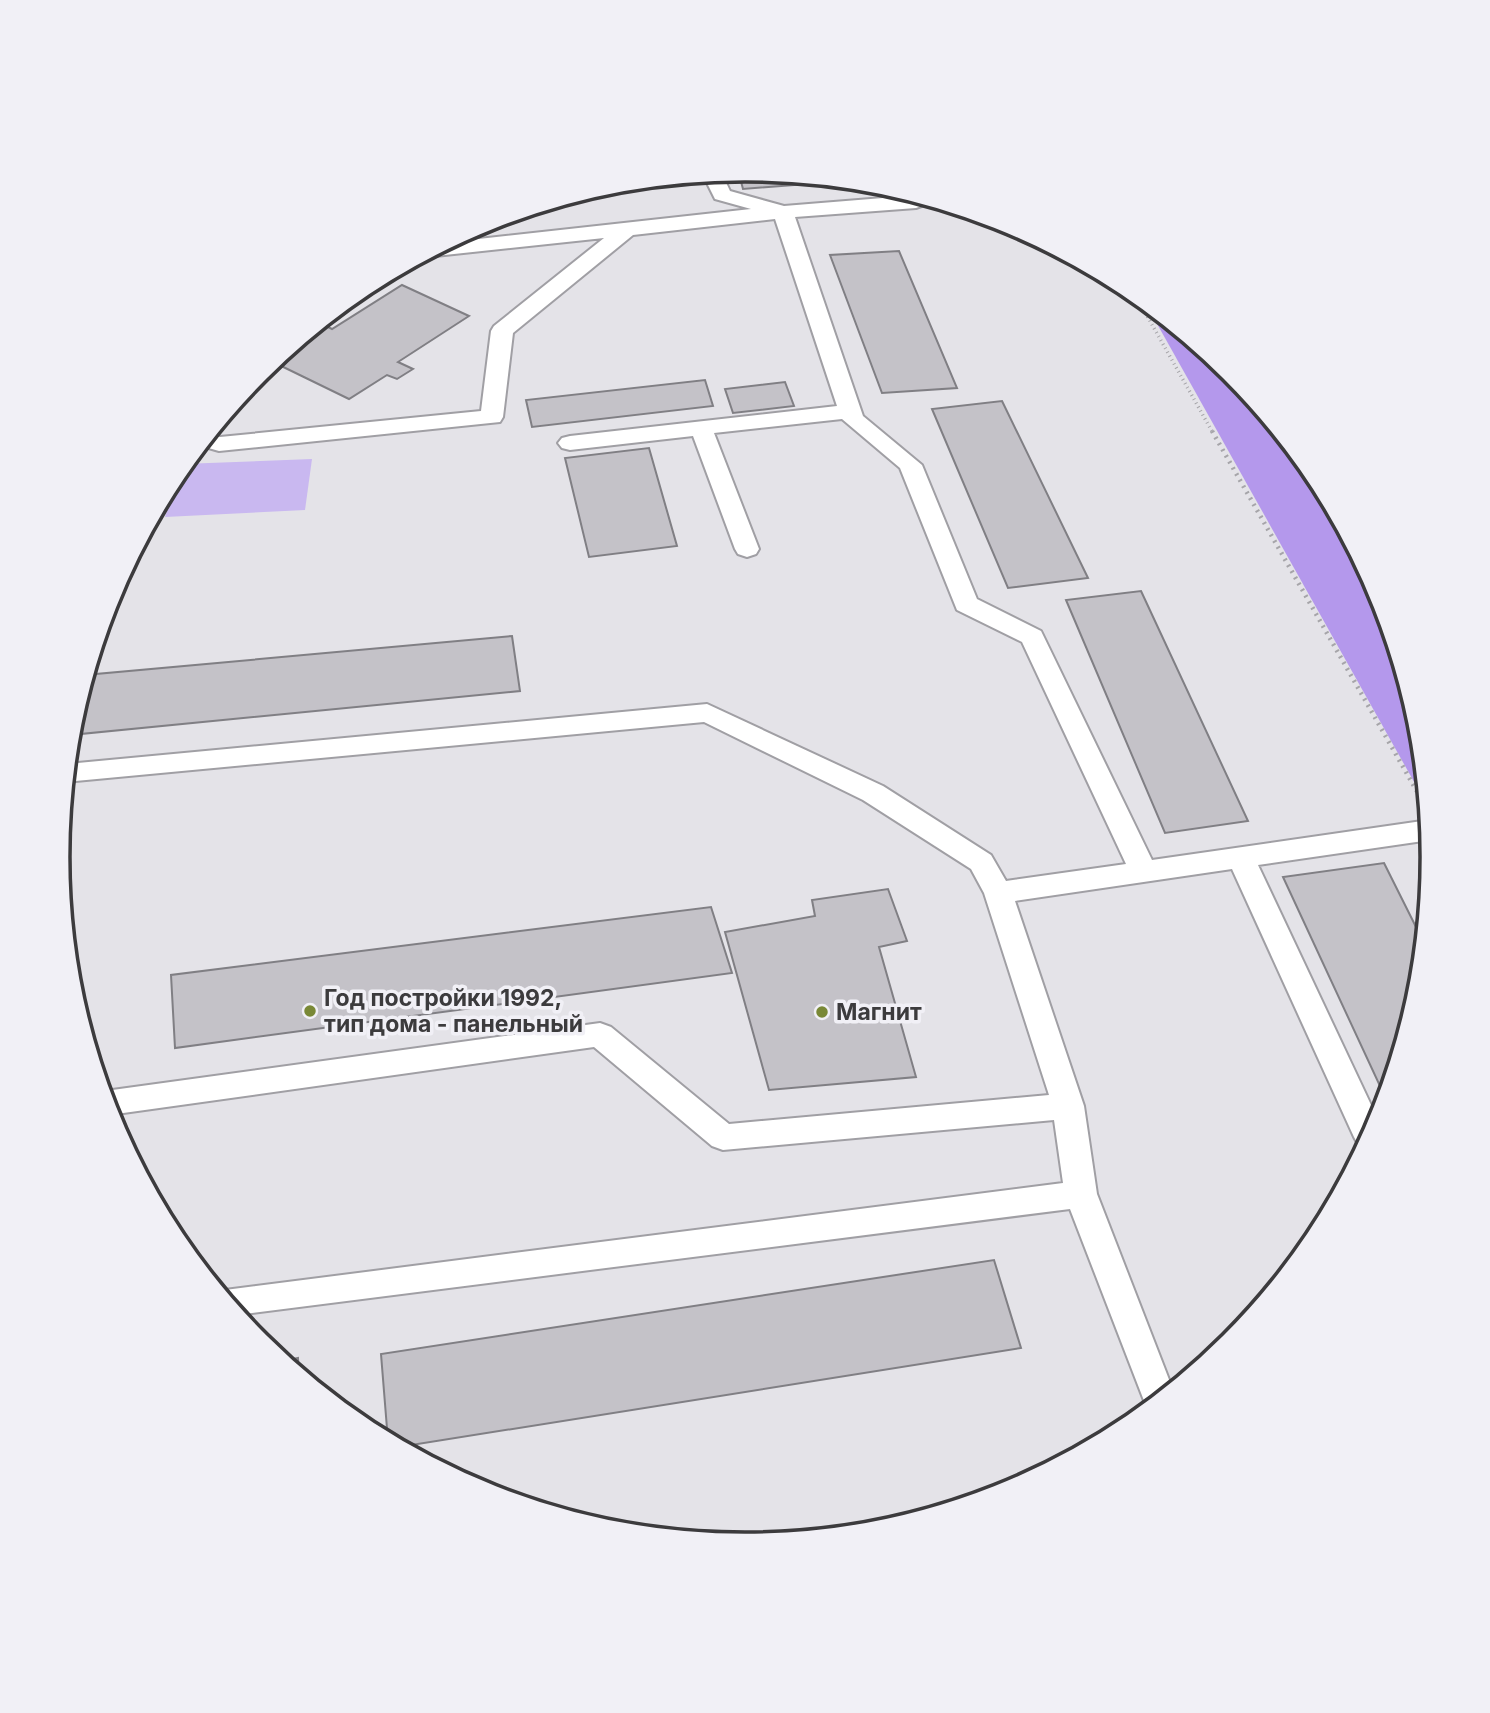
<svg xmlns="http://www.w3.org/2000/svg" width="1490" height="1713" font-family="Inter,sans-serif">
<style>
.green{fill:#c9b8f0}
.forest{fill:#b498ec}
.building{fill:#c4c2c8;stroke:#807f84;stroke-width:2}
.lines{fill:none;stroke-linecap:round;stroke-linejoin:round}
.service-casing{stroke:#a09fa4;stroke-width:4}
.path-far1{stroke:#a6a5a9;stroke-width:3.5;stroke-dasharray:1 3.5;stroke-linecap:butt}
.path{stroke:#a6a5a9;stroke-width:4.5;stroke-dasharray:2 5;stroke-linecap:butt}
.service{fill:#fff;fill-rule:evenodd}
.poi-dot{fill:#798836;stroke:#f1f0f6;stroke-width:2.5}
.labels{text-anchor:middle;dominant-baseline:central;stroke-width:7;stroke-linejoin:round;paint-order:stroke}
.poi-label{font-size:23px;font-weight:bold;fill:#3c3b3d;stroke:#f1f0f6;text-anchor:start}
.rim{fill:none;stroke:#3c3b3d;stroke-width:3.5}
</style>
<rect width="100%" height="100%" fill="#e4e3e8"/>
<!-- green -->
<polygon class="green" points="312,459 305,510 165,517 182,464"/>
<!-- forest -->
<polygon class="forest" points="1142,297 1231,371 1317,475 1380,594 1419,723 1427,805"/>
<!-- building -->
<g class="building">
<polygon points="745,169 859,180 743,189 738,170"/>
<polygon points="899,251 957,388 882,393 830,255"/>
<polygon points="402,285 469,316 398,362 413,369 397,379 387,375 349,399 271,361 310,334 306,332 318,322 332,329"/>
<polygon points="705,380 713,406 532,427 526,400"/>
<polygon points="785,382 794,406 733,413 725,389"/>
<polygon points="1002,401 1088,578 1008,588 932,409"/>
<polygon points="649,448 677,546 589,557 565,458"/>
<polygon points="1141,591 1248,821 1165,833 1066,600"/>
<polygon points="512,636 520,691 70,735 85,675"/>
<polygon points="1384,863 1424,943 1419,991 1386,1099 1283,877"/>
<polygon points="888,889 907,941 879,947 916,1077 769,1090 725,932 815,916 812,900"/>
<polygon points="711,907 732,973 175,1048 171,975"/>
<polygon points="994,1260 1021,1348 399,1447 388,1441 381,1354"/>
<polygon points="298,1358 299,1375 282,1361"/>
</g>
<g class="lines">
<defs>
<polygon id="service" points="721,172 730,191 784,206 920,195 938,200 916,208 795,217 863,416 922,465 977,599 1041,631 1152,860 1429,820 1430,840 1258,865 1379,1122 1365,1148 1359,1146 1354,1137 1232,869 1015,901 1084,1106 1097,1194 1173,1390 1148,1411 1070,1209 236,1315 217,1291 1063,1183 1054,1120 723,1150 712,1146 594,1047 109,1115 102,1092 105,1091 600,1023 611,1027 729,1124 1049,1095 984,893 971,869 863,800 704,722 65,782 67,764 707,704 883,786 991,855 1006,881 1126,864 1022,642 957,610 900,468 842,419 714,433 759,549 756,554 747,557 738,554 735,549 693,436 570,450 562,448 558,443 562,438 570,436 837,406 775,219 633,235 513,333 503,417 500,422 219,451 198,445 208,433 220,437 481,411 491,331 494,326 604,238 426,257 419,255 442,243 751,209 715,199 702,173"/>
</defs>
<!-- service casing -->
<use href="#service" class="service-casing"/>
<!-- path-far1 -->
<polyline class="path-far1" points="1132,289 1213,433"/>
<!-- path -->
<polyline class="path" points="1212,431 1419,795"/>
<!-- service -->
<use href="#service" class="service"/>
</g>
<!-- markers -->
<g class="poi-dot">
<circle cx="310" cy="1011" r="7"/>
<circle cx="822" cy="1012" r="7"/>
</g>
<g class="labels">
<!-- poi labels -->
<g class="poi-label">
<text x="324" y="998">Год постройки 1992,<tspan x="324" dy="26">тип дома - панельный</tspan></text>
<text x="836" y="1012">Магнит</text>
</g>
</g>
<!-- crop -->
<path d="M0 0H1490V1713H0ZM70 857a675 675 0 1 1 1350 0a675 675 0 1 1-1350 0Z" fill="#f1f0f6" fill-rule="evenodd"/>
<path class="rim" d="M70 857a675 675 0 1 1 1350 0a675 675 0 1 1-1350 0Z"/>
</svg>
